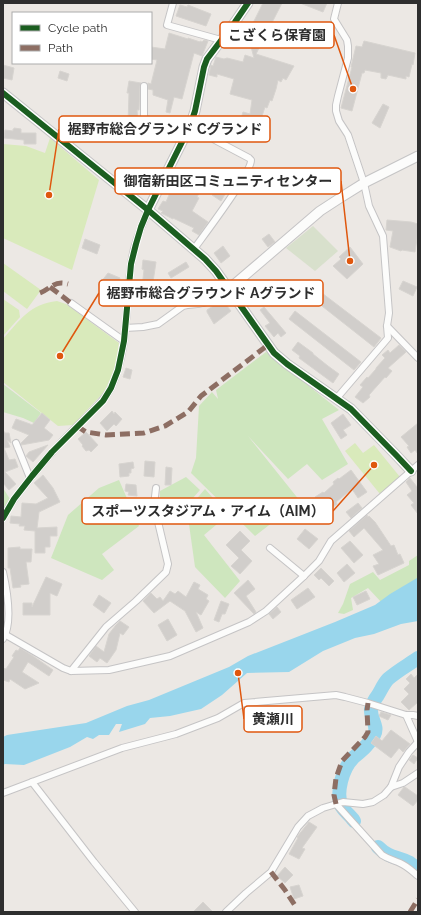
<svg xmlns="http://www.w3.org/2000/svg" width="421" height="915" font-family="Raleway,'Noto Sans JP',sans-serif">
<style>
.green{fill:#cee6be}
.cemetery{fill:#d8e0cc}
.pitch{fill:#d9eabb}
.water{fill:#99d6ec}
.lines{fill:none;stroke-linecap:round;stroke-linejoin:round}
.river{stroke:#99d6ec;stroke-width:14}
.building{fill:#d1cecb;stroke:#d7d4d0}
.street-casing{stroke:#c5c4c5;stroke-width:8}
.secondary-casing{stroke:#c5c4c5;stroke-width:11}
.street{stroke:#fcfcfb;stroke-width:6}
.secondary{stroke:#fcfcfb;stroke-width:9}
.quiet{stroke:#8d6e63;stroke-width:5;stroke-dasharray:10 5;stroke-linecap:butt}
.cycleway-casing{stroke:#fff;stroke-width:8}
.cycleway{stroke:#1b5e20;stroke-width:6}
.leader{fill:none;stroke:#df570e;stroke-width:1.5}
.callout-dot{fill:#df570e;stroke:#fff;stroke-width:1.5}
.callout{fill:#fff;stroke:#df570e;stroke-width:1.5}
.callout-label{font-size:14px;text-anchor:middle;font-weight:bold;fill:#2e2e2e}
</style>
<rect width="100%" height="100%" fill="#ece8e4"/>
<!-- green -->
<g class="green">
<polygon points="266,352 339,410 322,419 348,464 322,480 307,464 288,479 248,436 300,501 255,536 191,473 196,458 199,406 212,392 218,399 216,390"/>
<polygon points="3,384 41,413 34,423 23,418 3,412"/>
<polygon points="186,477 200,490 185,507 160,506 160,491"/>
<polygon points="119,480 139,526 102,554 114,570 102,580 51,558 68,515 99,488"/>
<polygon points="3,488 10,499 3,510"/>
<polygon points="205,489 228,515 204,535 240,581 225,598 195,567 187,510"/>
<polygon points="418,555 418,583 383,604 368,588 351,598 353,610 344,614 338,613 343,604 350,584 373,572 380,580 409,565 409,561"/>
</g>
<!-- cemetery -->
<polygon class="cemetery" points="313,226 338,251 315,271 286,248"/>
<!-- pitch -->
<g class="pitch">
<polygon points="50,138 99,180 72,270 3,238 3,214 4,212 3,211 3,144 26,146 45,153"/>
<polygon points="3,263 41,290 27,309 3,291"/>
<polygon points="3,299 19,310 20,317 3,336"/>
<path d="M 57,301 L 66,304 L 119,343 L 115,370 L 104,392 L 73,425 L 58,426 L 3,382 L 3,339 C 20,320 30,304 57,301 Z"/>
<polygon points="355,443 363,453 374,445 400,477 380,494 345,451"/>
</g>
<!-- water -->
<polygon class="water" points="417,578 418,578 418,621 401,624 374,634 355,638 323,651 289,672 247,673 222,695 201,709 170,716 150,718 145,724 119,732 122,724 116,724 109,735 99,735 93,739 87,737 70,747 24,765 5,764 3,765 3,737 7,735 86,723 127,706 149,700 229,667 248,656 335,622 375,605 390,594"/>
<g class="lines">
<!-- river -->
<g class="river">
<path d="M 354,821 C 351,816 345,812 342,807 C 335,793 343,768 353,758 C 361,751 369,745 374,735 C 379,726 370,719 371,709 C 372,704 375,699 378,695 C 381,690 384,683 388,679 C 397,671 408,665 418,658"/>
<path d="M 378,847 C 390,859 397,856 410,863 C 413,865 416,868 418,870"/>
</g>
</g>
<!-- building -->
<g class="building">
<polygon points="263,3 282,3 256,54 294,66 286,80 283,78 281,82 278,80 276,89 272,101 270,100 267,108 265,107 261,119 259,118 258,122 255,121 254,126 240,122 243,112 250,114 252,100 230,94 234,79 217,74 217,77 209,75 211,65 213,66 216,57 224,59 227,58 243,62 245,55 254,58 250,43 257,31 251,27"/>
<polygon points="300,3 327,3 323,12"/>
<polygon points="180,5 187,7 188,5 211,14 206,26 176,16"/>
<polygon points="169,33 188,39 188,38 200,42 200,41 202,42 204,40 208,41 202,56 194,53 182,99 174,97 170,113 166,112 168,100 153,95 153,90 148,89 148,83 151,84 157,60 151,59 151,47 165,49"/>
<polygon points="364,41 415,53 413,65 412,64 409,77 406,76 406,79 388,75 386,79 381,78 381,73 365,70 364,73 362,73 352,111 341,108 352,67 351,67 356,46 362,47"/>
<polygon points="3,65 14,68 12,80 3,78"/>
<polygon points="60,71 69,74 67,81 58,78"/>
<polygon points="129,81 141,83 140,86 139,110 137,110 138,123 128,124 129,93 127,93"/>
<polygon points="383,104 389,107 380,128 372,123"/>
<polygon points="14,128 21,129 21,133 36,133 36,144 24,144 24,140 4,138 5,130 13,131 13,129 14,129"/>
<polygon points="175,170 192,178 194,174 206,180 197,197 199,198 192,211 208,222 199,235 192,231 194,228 173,218 173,219 161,213 163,211 158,209 163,201 166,202 172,188 167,185"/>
<polygon points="221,170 233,176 225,190 227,191 221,201 212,195 220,183 216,181"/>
<polygon points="387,220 411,222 418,224 418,232 415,252 402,250 401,251 390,247 393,231 386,230"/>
<polygon points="269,234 275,242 268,247 262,239"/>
<polygon points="85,239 100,245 97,254 82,248"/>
<polygon points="223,246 230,256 221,263 214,253"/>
<polygon points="350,247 363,264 347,279 333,266 341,259 339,257"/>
<polygon points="143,260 156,262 153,282 158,280 156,289 142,287 144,270 142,269"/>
<polygon points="186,262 189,267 171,278 168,273"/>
<polygon points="108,273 120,278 119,281 123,284 120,288 114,286 113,288 101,282"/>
<polygon points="403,281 417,287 413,296 399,289"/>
<polygon points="314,287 381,338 374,347 308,295"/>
<polygon points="222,300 231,311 214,324 207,312 207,310"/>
<polygon points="264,307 286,333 281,337 278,333 274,337 265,326 270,323 260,310"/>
<polygon points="295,311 361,362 354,370 289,319"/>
<polygon points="298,342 313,353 313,354 328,366 339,374 333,383 299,358 300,356 292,350"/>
<polygon points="399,345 406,352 388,368 392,371 386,378 385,377 369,395 370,397 363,403 355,397 363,387 360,385 367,377 368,378 376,369 376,368 385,358 382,355 388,350 390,353"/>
<polygon points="126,368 132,370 130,379 123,377"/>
<polygon points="112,411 114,414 115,412 122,419 116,426 114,424 107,431 100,423"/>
<polygon points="42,413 50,420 44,428 53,435 49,440 21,445 21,443 29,435 12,428 16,419 30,424 32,425"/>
<polygon points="343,414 351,425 343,430 347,435 341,439 331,423"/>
<polygon points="418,423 418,454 415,450 411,453 407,447 409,446 401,437"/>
<polygon points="3,430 5,433 9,433 11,443 7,440 10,447 4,448 9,460 15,459 18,467 5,472 16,484 9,490 3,483"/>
<polygon points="86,432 98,445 91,452 89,450 86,451 82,446 83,445 78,439"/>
<polygon points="48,445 33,462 26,456 29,452"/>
<polygon points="145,461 155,462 154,477 144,476"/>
<polygon points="133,462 134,468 131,469 131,473 129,473 129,476 120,477 119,464"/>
<polygon points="166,467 172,468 171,485 165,485"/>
<polygon points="351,470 367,492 358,498 352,489 336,502 337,504 327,512 315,497 323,492 324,493 334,484 333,482 338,478 339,479"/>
<polygon points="43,475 53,488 60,502 39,512 37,528 57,527 57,536 50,536 50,547 45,547 45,553 35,553 35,531 24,530 25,526 19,526 20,524 10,523 11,516 21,517 22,503 36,504 48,498 34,483"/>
<polygon points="410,478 417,487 418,487 418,514 411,505 414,503 407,495 412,491 406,482"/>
<polygon points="126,484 136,485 137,496 128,495 129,492 125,491"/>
<polygon points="358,503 362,508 351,518 346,512"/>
<polygon points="367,515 368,517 369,516 375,522 391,546 394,545 398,555 400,554 404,563 378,575 373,566 379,564 373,555 383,550 364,528 354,537 349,531"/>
<polygon points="305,529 318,539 309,549 297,539"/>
<polygon points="240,531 250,541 241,550 252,561 240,574 231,566 239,558 226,545"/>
<polygon points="350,541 363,555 354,563 341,548"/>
<polygon points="20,547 20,549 32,549 31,562 26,562 29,584 20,585 21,587 13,588 10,568 8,568 8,548"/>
<polygon points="347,564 355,573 344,582 337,573"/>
<polygon points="321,568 334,581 329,586 321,578 319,580 314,575"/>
<polygon points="46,577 62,584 57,596 50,593 50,615 23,615 23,603 32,603 32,607"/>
<polygon points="248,580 255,589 246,596 256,612 254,614 234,593"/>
<polygon points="194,582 200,585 198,589 208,595 206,599 209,601 201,615 196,612 203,628 196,632 185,611 170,601 154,613 143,601 151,593 157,599 160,597 163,601 170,591 175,594 178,591 186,597"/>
<polygon points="308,588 315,597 297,609 291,600"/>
<polygon points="366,591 370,599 357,605 353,597"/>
<polygon points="99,595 111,603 104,613 93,605"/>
<polygon points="221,601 229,604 225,614 222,614 219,622 214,620"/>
<polygon points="277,607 281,612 273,619 269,614"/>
<polygon points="168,619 177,635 167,641 158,625"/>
<polygon points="120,621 129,627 123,635 120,633 116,650 107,663 100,658 97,662 89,656 96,646 104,652 109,634 116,625"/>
<polygon points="20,648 33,656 53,670 49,676 28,662 22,672 39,683 25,689 10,679 9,682 3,680 3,668 6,669 14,657 12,656 16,650 18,651"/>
<polygon points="411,674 414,678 418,674 418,702 409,710 401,702 409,694 404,689 410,683 406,679"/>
<polygon points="381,712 391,715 388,720 379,716"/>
<polygon points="391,730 410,744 403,752 399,748 391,758 371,743 376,736 382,741"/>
<polygon points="413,755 418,758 414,764 409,760"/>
<polygon points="404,787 405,787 418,796 418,800 413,806 398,795"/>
<polygon points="309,822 317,827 302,848 305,849 299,859 289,854 298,838 297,837"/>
<polygon points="285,867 293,875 285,883 277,876"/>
<polygon points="299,885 303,896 294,899 290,887"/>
<polygon points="203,902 213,912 193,912"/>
</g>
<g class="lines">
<defs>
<g id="street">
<polyline points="173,3 167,25 221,40"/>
<polyline points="144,86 144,118 186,135"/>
<path d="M 194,249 C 204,235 252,172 251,160 L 249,158 L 215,140 L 213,138 L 214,133"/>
<polyline points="71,303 124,341"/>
<polyline points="387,326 418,358"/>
<path d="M 125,328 L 143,327 L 158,324 L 183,306 C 190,304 196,305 203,303 C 213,301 221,295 229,289"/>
<polyline points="336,399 388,338 387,326 389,313 383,236 369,206 364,183 348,135 339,121 336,111 336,105 338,96 348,58 348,46 347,40 334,19 338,3"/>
<polyline points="16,443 30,478"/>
<path d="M 3,518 C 8,506 17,495 25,485 C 41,464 58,445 77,426 C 89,414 103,403 111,388 C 129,350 125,306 131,265 C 133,246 141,228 148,210"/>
<polyline points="270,548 304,576"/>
<path d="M 3,572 C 7,590 13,623 3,639"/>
<polyline points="6,635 63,668 71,671 109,670 170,656 249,622 266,611 304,576 319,561 331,541 418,465"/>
<polyline points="71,671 106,627 136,601 166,572 168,564 154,505 156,488"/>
<polyline points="406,715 418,742"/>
<polyline points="32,782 94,862 135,912"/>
<polyline points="391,787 403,783 418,773"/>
<polyline points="3,793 122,748 176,734 218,718 244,703 336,695 345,697 368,703 406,715 413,715 418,716"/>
<path d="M 336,804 L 382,855 C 388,859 393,860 400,863 C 407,866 412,871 418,876"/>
<polyline points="226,912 246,893 271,872 298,827 308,816 323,808 343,802 363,804 373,802 384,795 391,787 399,767 409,752 418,742"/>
</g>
<g id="secondary">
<polyline points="3,93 148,210 205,259 216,271 274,353 287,364 351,409 396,455 411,471"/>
<polyline points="148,210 190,126 195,111 204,67 207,59 235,22 248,3"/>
<polyline points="229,289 320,211 340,198 364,183 418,156"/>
</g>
</defs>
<!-- street casing -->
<use href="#street" class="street-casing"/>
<!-- secondary casing -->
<use href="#secondary" class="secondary-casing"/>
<!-- street -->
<use href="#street" class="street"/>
<!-- secondary -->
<use href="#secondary" class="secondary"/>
<!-- quiet -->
<g class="quiet">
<polyline points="50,287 71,303"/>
<path d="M 40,293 C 52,288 54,280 68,284"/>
<polyline points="77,426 86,432 106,435 144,433 165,426 188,412 201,396 268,345"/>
<polyline points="336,804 334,795 336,778 342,761 365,737 368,732 367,710 368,703"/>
<polyline points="271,872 285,890 296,907"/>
<polyline points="410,912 418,899"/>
</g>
<defs>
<g id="cycleway">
<polyline points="3,93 148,210 205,259 216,271 274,353 287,364 351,409 396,455 411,471"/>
<polyline points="3,518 14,499 32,476 52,452 103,401 111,388 118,370 124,341 131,264 136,244 141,227 148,210 190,126 195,111 204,67 207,59 235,22 248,3"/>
</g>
</defs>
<!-- cycleway casing -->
<use href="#cycleway" class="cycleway-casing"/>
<!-- cycleway -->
<use href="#cycleway" class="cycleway"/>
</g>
<!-- callouts -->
<path class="leader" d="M353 89L334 35M49 195L59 129M350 261L341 181M60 356L99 293M374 465L333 511M238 673L244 719"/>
<g class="callout-dot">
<circle cx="353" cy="89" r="4"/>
<circle cx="49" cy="195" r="4"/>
<circle cx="350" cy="261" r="4"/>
<circle cx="60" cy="356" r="4"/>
<circle cx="374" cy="465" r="4"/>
<circle cx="238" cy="673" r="4"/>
</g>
<g class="callout">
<rect x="220" y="22" width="114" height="26" rx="4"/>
<rect x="59" y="116" width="211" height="26" rx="4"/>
<rect x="115" y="168" width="226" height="26" rx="4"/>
<rect x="99" y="280" width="224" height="26" rx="4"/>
<rect x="82" y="498" width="251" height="26" rx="4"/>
<rect x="244" y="706" width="58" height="26" rx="4"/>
</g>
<g class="callout-label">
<text x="277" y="40">こざくら保育園</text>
<text x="165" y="134">裾野市総合グランド Cグランド</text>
<text x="228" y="186">御宿新田区コミュニティセンター</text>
<text x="211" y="298">裾野市総合グラウンド Aグランド</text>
<text x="208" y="516">スポーツスタジアム・アイム（AIM）</text>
<text x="273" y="724">黄瀬川</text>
</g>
<!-- border -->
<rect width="421" height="915" fill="none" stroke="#2e2e2e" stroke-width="8"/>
<!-- legend -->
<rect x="12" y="12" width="140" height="52" fill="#ffffff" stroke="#ababab"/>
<rect x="20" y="25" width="20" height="6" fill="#1b5e20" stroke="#ababab"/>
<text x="48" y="32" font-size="12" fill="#2e2e2e">Cycle path</text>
<rect x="20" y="45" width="20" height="6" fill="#8d6e63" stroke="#ababab"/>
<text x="48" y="52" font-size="12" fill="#2e2e2e">Path</text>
</svg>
